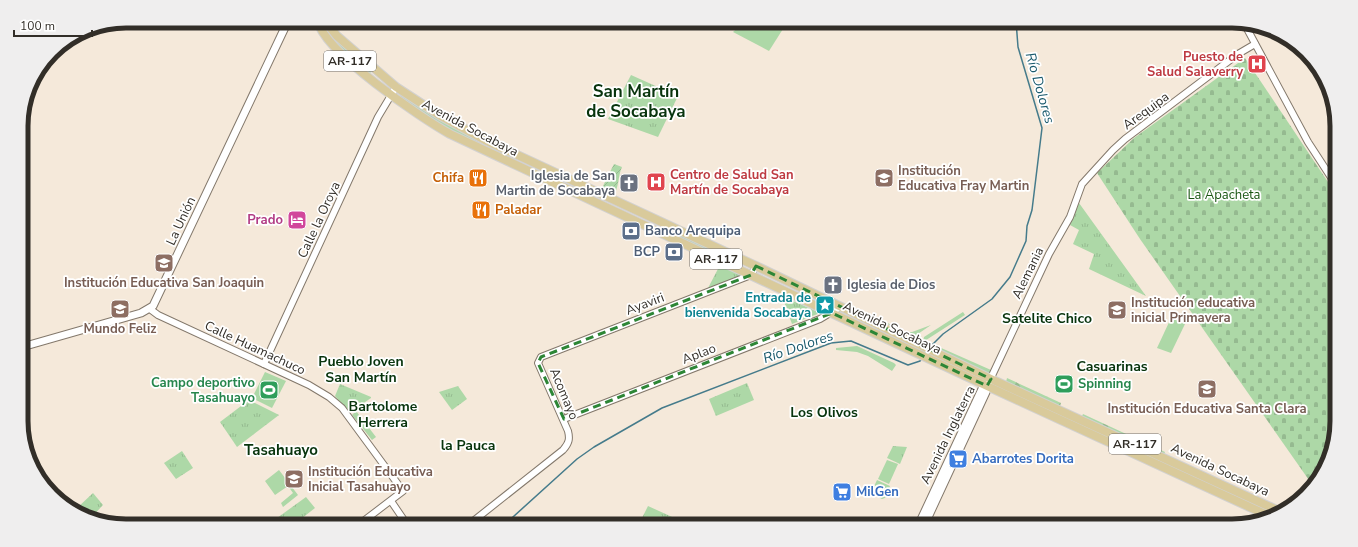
<svg xmlns="http://www.w3.org/2000/svg" width="1358" height="547" font-family="'Nunito Sans',sans-serif">
<style>
.grass{fill:#add8a7}
.forest{fill:url(#forest-firs)}
.cemetery{fill:url(#cemetery-stones)}
.park{fill:url(#park-tufts)}
.garden{fill:url(#garden-furrows)}
.lines{fill:none;stroke-linecap:round;stroke-linejoin:round}
.stream{stroke:#457b8b;stroke-width:1.5}
.tertiary-casing{stroke:#83786b;stroke-width:8}
.secondary-casing{stroke:#83786b;stroke-width:9}
.primary-casing{stroke:#d2d1d0;stroke-width:10}
.tertiary{stroke:#fff;stroke-width:6}
.secondary{stroke:#fff;stroke-width:7}
.primary{stroke:#d9ca9b;stroke-width:8}
.marked{fill:none;stroke:#2d8636;stroke-width:3;stroke-dasharray:8 5;stroke-linejoin:round}
.labels{text-anchor:middle;dominant-baseline:central;stroke-width:3.5;stroke-linejoin:round;paint-order:stroke}
.shield{fill:#fff;stroke:#706d68;stroke-width:1}
.shield-label{font-size:12px;font-weight:bold;fill:#322e28}
.health-label{font-size:13px;font-weight:bold;fill:#be3a42;stroke:#fff;text-anchor:end}
.street-label{font-size:13px;fill:#322e28;stroke:#fff}
.education-label{font-size:13px;font-weight:bold;fill:#785e54;stroke:#fff;text-anchor:start}
.worship-label{font-size:13px;font-weight:bold;fill:#5b616d;stroke:#fff;text-anchor:end}
.food-label{font-size:13px;font-weight:bold;fill:#c56008;stroke:#fff;text-anchor:end}
.park-label{font-size:13px;fill:#195612;stroke:#fff}
.hotel-label{font-size:13px;font-weight:bold;fill:#b23c85;stroke:#fff;text-anchor:end}
.service-label{font-size:13px;font-weight:bold;fill:#4e5e75;stroke:#fff;text-anchor:start}
.culture-label{font-size:13px;font-weight:bold;fill:#0d838f;stroke:#fff;text-anchor:end}
.leisure-label{font-size:13px;font-weight:bold;fill:#27864d;stroke:#fff;text-anchor:end}
.shop-label{font-size:13px;font-weight:bold;fill:#366cbe;stroke:#fff;text-anchor:start}
.water-label{font-size:14px;font-style:italic;fill:#1a5a6d;stroke:#fff}
.neighbourhood-label{font-size:14px;font-weight:bold;fill:#08340d;stroke:#fff}
.quarter-label{font-size:15px;font-weight:bold;fill:#08340d;stroke:#fff}
.district-label{font-size:17px;font-weight:bold;fill:#08340d;stroke:#fff}
.rim{fill:none;stroke:#322e28;stroke-width:5}
</style>
<defs>
<pattern id="forest-firs" width="22" height="20" patternUnits="userSpaceOnUse"><rect width="22" height="20" fill="#add8a7"/><path d="M5 1l3.5 6h-7zM16 11l3.5 6h-7z" fill="#95ba90"/></pattern>
<pattern id="cemetery-stones" width="16" height="16" patternUnits="userSpaceOnUse"><rect width="16" height="16" fill="#add8a7"/><path d="M2 7V4a2 2 0 0 1 4 0v3zM10 15v-3a2 2 0 0 1 4 0v3z" fill="#95ba90"/></pattern>
<pattern id="park-tufts" width="24" height="20" patternUnits="userSpaceOnUse"><rect width="24" height="20" fill="#add8a7"/><path d="M3 7l-1-3M5 7V3M7 7l1-3M15 17l-1-3M17 17v-4M19 17l1-3" fill="none" stroke="#95ba90"/></pattern>
<pattern id="garden-furrows" width="10" height="10" patternUnits="userSpaceOnUse"><rect width="10" height="10" fill="#add8a7"/><path d="M-1 1l2-2M0 10L10 0M9 11l2-2" fill="none" stroke="#95ba90"/></pattern>
</defs>
<rect width="100%" height="100%" fill="#f5e9da"/>
<!-- grass -->
<g class="grass">
<polygon points="745,21 788,21 769,51 733,32"/>
<polygon points="333,36 372,71 369,74 331,39"/>
<polygon points="401,95 511,155 509,159 461,136 398,98"/>
<polygon points="662,225 722,253 719,258 660,229"/>
<polygon points="963,312 965,315 923,342 924,337"/>
<polygon points="1171,318 1185,324 1171,353 1157,348"/>
<polygon points="884,321 904,332 912,332 931,325 912,338 883,324"/>
<polygon points="857,346 894,363 896,365 892,371 868,356 857,352 836,350 836,348"/>
<polygon points="939,347 991,370 990,374 988,375 937,350"/>
<polygon points="265,372 286,381 272,408 252,398"/>
<polygon points="356,411 376,437 372,440 352,415"/>
<polygon points="887,460 898,464 889,484 878,479"/>
<polygon points="279,470 298,495 283,507 281,503 293,493 288,486 275,495 265,481"/>
</g>
<!-- forest -->
<g class="forest">
<polygon points="1007,378 1061,403 1060,406 1006,382"/>
<polygon points="1083,414 1165,452 1164,454 1082,416"/>
</g>
<!-- cemetery -->
<polygon class="cemetery" points="1245,58 1336,194 1337,421 1331,455 1311,483 1140,239 1097,173 1134,138"/>
<!-- park -->
<g class="park">
<polygon points="631,75 678,96 658,137 608,119"/>
<polygon points="1079,203 1146,296 1089,269 1094,254 1073,244 1079,230 1070,225"/>
<polygon points="720,265 742,276 707,290"/>
<polygon points="782,296 820,313 792,324"/>
<polygon points="747,383 754,400 716,416 709,399"/>
<polygon points="340,384 371,397 371,398 349,413 335,396"/>
<polygon points="458,386 467,399 452,410 439,392"/>
<polygon points="249,400 279,415 237,447 220,422"/>
<polygon points="893,446 907,447 900,464 887,458"/>
<polygon points="182,451 193,468 176,479 164,463"/>
<polygon points="877,480 890,486 885,498 882,499 871,493"/>
<polygon points="93,493 103,505 90,519 76,509"/>
<polygon points="306,497 315,508 292,526 266,526"/>
<polygon points="648,506 692,526 638,526"/>
</g>
<!-- garden -->
<path class="garden" d="M 614,164 L 622,167 C 618,176 619,185 615,193 L 602,188 Z"/>
<g class="lines">
<!-- stream -->
<g class="stream">
<polyline points="930,347 943,334 992,299 1010,277 1026,241 1027,226 1032,210 1042,128 1018,47 1016,21"/>
<polyline points="503,526 577,459 594,447 662,408 831,343 851,341 908,365 920,361 922,358"/>
</g>
<defs>
<g id="tertiary">
<polyline points="1244,23 1308,142 1336,185"/>
<polyline points="150,309 158,315 309,385 329,397 342,408 403,491 357,526"/>
<polyline points="264,364 378,117 396,87"/>
<polyline points="989,382 1049,254 1070,217 1082,184 1113,150 1125,139 1238,54 1255,44"/>
<polyline points="564,419 820,319 840,307"/>
<polyline points="391,501 408,526"/>
<path d="M 467,526 L 563,450 C 569,443 570,439 568,431 L 538,363 L 541,357 L 751,275 L 756,266"/>
</g>
<g id="secondary">
<polyline points="22,347 141,313 153,306 288,21"/>
<polyline points="918,526 982,389 987,386"/>
<polyline points="924,526 986,392 987,386"/>
</g>
<g id="primary">
<path d="M 318,21 C 324,52 421,118 450,134 L 987,386 L 1267,515"/>
<polyline points="325,21 337,36 396,87 439,115 485,140 756,266 991,379 1279,511"/>
</g>
</defs>
<!-- tertiary casing -->
<use href="#tertiary" class="tertiary-casing"/>
<!-- secondary casing -->
<use href="#secondary" class="secondary-casing"/>
<!-- primary casing -->
<use href="#primary" class="primary-casing"/>
<!-- tertiary -->
<use href="#tertiary" class="tertiary"/>
<!-- secondary -->
<use href="#secondary" class="secondary"/>
<!-- primary -->
<use href="#primary" class="primary"/>
</g>
<!-- marked area -->
<path class="marked" d="M 756,266 L 991,379 L 987,386 L 832,313 L 564,419 L 538,363 L 541,357 L 751,275 Z"/>
<!-- icons -->
<defs>
<symbol id="hospital-square" viewBox="-11 -11 22 22"><rect x="-9" y="-9" width="18" height="18" rx="4" fill="#e0444e" stroke="#fff"/><path d="M-5-5h3v3.5h4V-5h3V5h-3V1.5h-4V5h-3Z" fill="#fff"/></symbol>
<symbol id="restaurant-square" viewBox="-11 -11 22 22"><rect x="-9" y="-9" width="18" height="18" rx="4" fill="#e8710a" stroke="#fff"/><path d="M-5-6h1v4h1v-4h1v4h1v-4h1v5L-1.5 .5V6h-2V.5L-5-1ZM5-6V6H3V1.5H1.5Q1.5-4 5-6Z" fill="#fff"/></symbol>
<symbol id="school-square" viewBox="-11 -11 22 22"><rect x="-9" y="-9" width="18" height="18" rx="4" fill="#8d6e63" stroke="#fff"/><path d="M0-5L7-2L0 1L-7-2ZM-4 1L0 2.5L4 1V4Q0 6-4 4Z" fill="#fff"/></symbol>
<symbol id="church-square" viewBox="-11 -11 22 22"><rect x="-9" y="-9" width="18" height="18" rx="4" fill="#6b7280" stroke="#fff"/><path d="M-1.2-6h2.4v3.5h3.3v2.4h-3.3V6h-2.4V-.1h-3.3v-2.4h3.3Z" fill="#fff"/></symbol>
<symbol id="hotel-square" viewBox="-11 -11 22 22"><rect x="-9" y="-9" width="18" height="18" rx="4" fill="#d1479c" stroke="#fff"/><path d="M-6-4.5h1.5V1H6V5H4.5V3h-9V5H-6ZM-4 0a1.8 1.8 0 1 1 3.6 0ZM.5 0V-2.5h3Q6-2.5 6 0Z" fill="#fff"/></symbol>
<symbol id="bank-square" viewBox="-11 -11 22 22"><rect x="-9" y="-9" width="18" height="18" rx="4" fill="#5c6f8a" stroke="#fff"/><path d="M-6-4H6V4H-6ZM0-2.3a2.3 2.3 0 1 0 0 4.6a2.3 2.3 0 1 0 0-4.6Z" fill="#fff"/></symbol>
<symbol id="sight-square" viewBox="-11 -11 22 22"><rect x="-9" y="-9" width="18" height="18" rx="4" fill="#0f9aa8" stroke="#fff"/><path d="M0-6L1.8-2.2L6-1.7L2.9 1.2L3.7 5.4L0 3.3L-3.7 5.4L-2.9 1.2L-6-1.7L-1.8-2.2Z" fill="#fff"/></symbol>
<symbol id="stadium-square" viewBox="-11 -11 22 22"><rect x="-9" y="-9" width="18" height="18" rx="4" fill="#2e9e5b" stroke="#fff"/><path d="M0-5a6.5 5 0 1 0 0 10a6.5 5 0 1 0 0-10ZM-3.5-1.8h7v3.6h-7Z" fill="#fff"/></symbol>
<symbol id="supermarket-square" viewBox="-11 -11 22 22"><rect x="-9" y="-9" width="18" height="18" rx="4" fill="#3f7fe0" stroke="#fff"/><path d="M-6-5.5h2.5l.6 2H6L4.5 2H-2.5L-4.4-4H-6ZM-1.5 3.2a1.3 1.3 0 1 0 .1 0ZM3 3.2a1.3 1.3 0 1 0 .1 0Z" fill="#fff"/></symbol>
</defs>
<g fill-rule="evenodd">
<use href="#hospital-square" x="1246" y="53" width="22" height="22"/>
<use href="#restaurant-square" x="467" y="167" width="22" height="22"/>
<use href="#school-square" x="873" y="167" width="22" height="22"/>
<use href="#hospital-square" x="645" y="171" width="22" height="22"/>
<use href="#church-square" x="618" y="172" width="22" height="22"/>
<use href="#restaurant-square" x="470" y="199" width="22" height="22"/>
<use href="#hotel-square" x="286" y="209" width="22" height="22"/>
<use href="#bank-square" x="620" y="220" width="22" height="22"/>
<use href="#bank-square" x="663" y="241" width="22" height="22"/>
<use href="#school-square" x="153" y="252" width="22" height="22"/>
<use href="#church-square" x="822" y="274" width="22" height="22"/>
<use href="#sight-square" x="814" y="294" width="22" height="22"/>
<use href="#school-square" x="109" y="298" width="22" height="22"/>
<use href="#school-square" x="1106" y="299" width="22" height="22"/>
<use href="#stadium-square" x="1053" y="373" width="22" height="22"/>
<use href="#school-square" x="1196" y="378" width="22" height="22"/>
<use href="#stadium-square" x="258" y="379" width="22" height="22"/>
<use href="#supermarket-square" x="947" y="448" width="22" height="22"/>
<use href="#school-square" x="283" y="468" width="22" height="22"/>
<use href="#supermarket-square" x="831" y="481" width="22" height="22"/>
</g>
<g class="labels">
<!-- shield labels -->
<g class="shield">
<rect x="324" y="51" width="52" height="20" rx="3"/>
<rect x="690" y="249" width="52" height="20" rx="3"/>
<rect x="1109" y="434" width="52" height="20" rx="3"/>
</g>
<g class="shield-label">
<text x="350" y="61">AR-117</text>
<text x="716" y="259">AR-117</text>
<text x="1135" y="444">AR-117</text>
</g>
<!-- health labels -->
<g class="health-label">
<text x="1243" y="57">Puesto de<tspan x="1243" dy="15">Salud Salaverry</tspan></text>
<text x="670" y="175" text-anchor="start">Centro de Salud San<tspan x="670" dy="15">Martín de Socabaya</tspan></text>
</g>
<!-- street labels -->
<g class="street-label">
<text transform="translate(1146 111) rotate(-36)">Arequipa</text>
<text transform="translate(470 128) rotate(28)">Avenida Socabaya</text>
<text transform="translate(319 220) rotate(-65)">Calle la Oroya</text>
<text transform="translate(181 221) rotate(-65)">La Unión</text>
<text transform="translate(1028 273) rotate(-64)">Alemania</text>
<text transform="translate(645 304) rotate(-21)">Ayaviri</text>
<text transform="translate(892 328) rotate(25)">Avenida Socabaya</text>
<text transform="translate(255 348) rotate(25)">Calle Huamachuco</text>
<text transform="translate(699 354) rotate(-21)">Aplao</text>
<text transform="translate(564 394) rotate(67)">Acomayo</text>
<text transform="translate(948 435) rotate(-64)">Avenida Inglaterra</text>
<text transform="translate(1220 470) rotate(25)">Avenida Socabaya</text>
</g>
<!-- education labels -->
<g class="education-label">
<text x="898" y="171">Institución<tspan x="898" dy="15">Educativa Fray Martin</tspan></text>
<text x="164" y="283" text-anchor="middle">Institución Educativa San Joaquin</text>
<text x="1131" y="303">Institución educativa<tspan x="1131" dy="15">inicial Primavera</tspan></text>
<text x="120" y="329" text-anchor="middle">Mundo Feliz</text>
<text x="1207" y="409" text-anchor="middle">Institución Educativa Santa Clara</text>
<text x="308" y="472">Institución Educativa<tspan x="308" dy="15">Inicial Tasahuayo</tspan></text>
</g>
<!-- worship labels -->
<g class="worship-label">
<text x="615" y="176">Iglesia de San<tspan x="615" dy="15">Martin de Socabaya</tspan></text>
<text x="847" y="285" text-anchor="start">Iglesia de Dios</text>
</g>
<!-- food labels -->
<g class="food-label">
<text x="464" y="178">Chifa</text>
<text x="495" y="210" text-anchor="start">Paladar</text>
</g>
<!-- park labels -->
<g class="park-label">
<text x="1224" y="195">La Apacheta</text>
</g>
<!-- hotel labels -->
<g class="hotel-label">
<text x="283" y="220">Prado</text>
</g>
<!-- service labels -->
<g class="service-label">
<text x="645" y="231">Banco Arequipa</text>
<text x="660" y="252" text-anchor="end">BCP</text>
</g>
<!-- culture labels -->
<g class="culture-label">
<text x="811" y="298">Entrada de<tspan x="811" dy="15">bienvenida Socabaya</tspan></text>
</g>
<!-- leisure labels -->
<g class="leisure-label">
<text x="255" y="383">Campo deportivo<tspan x="255" dy="15">Tasahuayo</tspan></text>
<text x="1078" y="384" text-anchor="start">Spinning</text>
</g>
<!-- shop labels -->
<g class="shop-label">
<text x="972" y="459">Abarrotes Dorita</text>
<text x="856" y="492">MilGen</text>
</g>
<!-- water labels -->
<g class="water-label">
<text transform="translate(1040 88) rotate(74)">Río Dolores</text>
<text transform="translate(798 347) rotate(-19)">Río Dolores</text>
</g>
<!-- neighbourhood labels -->
<g class="neighbourhood-label">
<text x="1047" y="318">Satelite Chico</text>
<text x="361" y="361">Pueblo Joven<tspan x="361" dy="16">San Martín</tspan></text>
<text x="1112" y="366">Casuarinas</text>
<text x="383" y="406">Bartolome<tspan x="383" dy="16">Herrera</tspan></text>
<text x="824" y="412">Los Olivos</text>
<text x="468" y="445">la Pauca</text>
</g>
<!-- quarter labels -->
<g class="quarter-label">
<text x="281" y="450">Tasahuayo</text>
</g>
<!-- district labels -->
<g class="district-label">
<text x="636" y="91">San Martín<tspan x="636" dy="20">de Socabaya</tspan></text>
</g>
</g>
<!-- crop -->
<path d="M0 0H1358V547H0ZM126 28H1232A98 98 0 0 1 1330 126V421A98 98 0 0 1 1232 519H126A98 98 0 0 1 28 421V126A98 98 0 0 1 126 28Z" fill="#efeeee" fill-rule="evenodd"/>
<path class="rim" d="M126 28H1232A98 98 0 0 1 1330 126V421A98 98 0 0 1 1232 519H126A98 98 0 0 1 28 421V126A98 98 0 0 1 126 28Z"/>
<!-- scale -->
<path d="M14 30v6h78v-6" fill="none" stroke="#322e28" stroke-width="2"/>
<text x="20" y="30" font-size="12" fill="#322e28" stroke="#ffffff" stroke-width="3" paint-order="stroke">100 m</text>
</svg>
